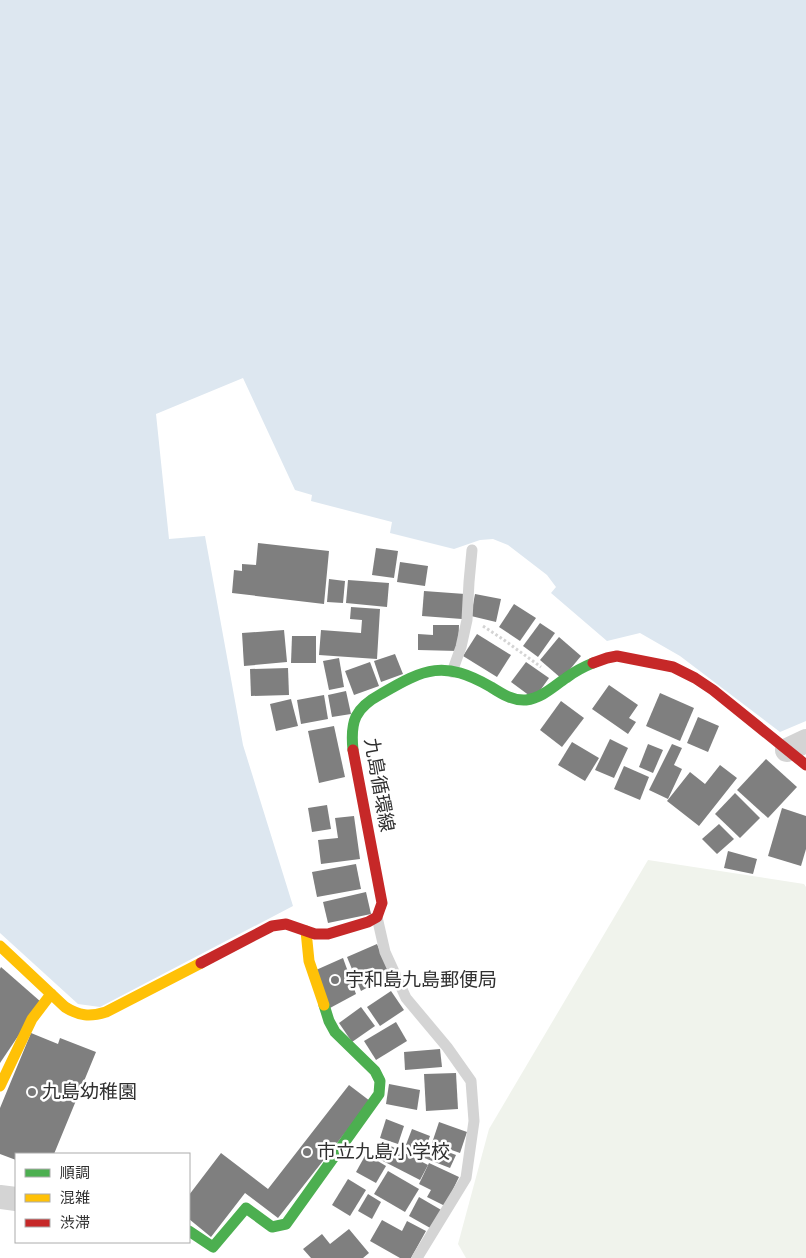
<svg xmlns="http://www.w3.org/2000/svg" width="806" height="1258" font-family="Signika,'Noto Sans JP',sans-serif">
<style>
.green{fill:#f0f3ec}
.water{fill:#dde7f0}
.building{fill:#7f7f7f}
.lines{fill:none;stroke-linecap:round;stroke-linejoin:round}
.path{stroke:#d4d4d4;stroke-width:3;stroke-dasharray:2.5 2.5;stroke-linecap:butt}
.lane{stroke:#d4d4d4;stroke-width:11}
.street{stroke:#d4d4d4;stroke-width:24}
.fast{stroke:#4caf50;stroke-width:11}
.slow{stroke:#ffc107;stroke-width:11}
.jam{stroke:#c62828;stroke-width:11}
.poi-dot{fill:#787878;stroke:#fff;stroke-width:2}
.labels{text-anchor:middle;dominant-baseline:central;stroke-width:5;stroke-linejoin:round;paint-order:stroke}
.street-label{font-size:19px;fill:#303030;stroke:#fff}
.poi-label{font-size:19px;fill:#303030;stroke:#fff;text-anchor:start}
</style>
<rect width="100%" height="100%" fill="#fff"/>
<!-- green -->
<polygon class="green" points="648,860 804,884 806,887 806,1258 466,1258 458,1244 489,1129"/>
<!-- water -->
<polygon class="water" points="0,0 806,0 806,721 780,732 680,656 640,633 607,641 551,593 556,587 547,575 508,545 493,539 480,540 454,549 390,533 392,522 311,501 312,495 295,490 243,378 156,414 169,539 205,536 243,745 293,906 100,1007 78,1004 0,933"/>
<!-- building -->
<g class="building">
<polygon points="258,543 329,551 324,604 232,593 234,570 242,571 242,564 256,565"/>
<polygon points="376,548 398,551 394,578 372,575"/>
<polygon points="400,562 428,566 425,586 397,582"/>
<polygon points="329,579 345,581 343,603 327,602"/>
<polygon points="348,580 389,583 387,607 346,603"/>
<polygon points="424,591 465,594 462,619 422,616"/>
<polygon points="475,594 501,599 496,622 471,616"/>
<polygon points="514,604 536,618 520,641 499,627"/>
<polygon points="351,607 380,609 377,659 319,655 321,630 361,633 362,620 350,619"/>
<polygon points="540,623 555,633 538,657 523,646"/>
<polygon points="433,625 459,625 458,651 418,650 418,634 433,635"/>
<polygon points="284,630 287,662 244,666 242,633"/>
<polygon points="477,634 511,655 497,677 463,656"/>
<polygon points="292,636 316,636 316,663 291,663"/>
<polygon points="559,637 581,656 562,679 540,660"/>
<polygon points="395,654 403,674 381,682 374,661"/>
<polygon points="339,658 344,687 329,690 323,661"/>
<polygon points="370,662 379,686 354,695 345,671"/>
<polygon points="526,662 549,678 534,699 511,682"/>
<polygon points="288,668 289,695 251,696 250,669"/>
<polygon points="609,685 638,705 629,718 636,722 628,734 592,709"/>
<polygon points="346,691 351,714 332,717 328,695"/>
<polygon points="660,693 694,708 680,741 646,726"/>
<polygon points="324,695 328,719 301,724 297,700"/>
<polygon points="291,699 298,726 276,731 270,704"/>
<polygon points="561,701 584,718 562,747 540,730"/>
<polygon points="698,717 719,726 708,752 687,743"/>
<polygon points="334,726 345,777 319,783 308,731"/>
<polygon points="610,739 628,748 614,778 595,770"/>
<polygon points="572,742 599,758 585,781 558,765"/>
<polygon points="648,744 663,750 653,773 639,767"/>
<polygon points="672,744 682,748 674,765 682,769 668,799 649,790"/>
<polygon points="766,759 797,787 768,818 737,790"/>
<polygon points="720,765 737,778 699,826 667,801 690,772 705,784"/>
<polygon points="624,766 649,777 640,800 614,789"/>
<polygon points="735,793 760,818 740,838 715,814"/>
<polygon points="327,805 331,829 312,832 308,808"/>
<polygon points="782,808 806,816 806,849 801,866 768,856"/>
<polygon points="354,816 360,859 321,864 318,840 338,838 335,818"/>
<polygon points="719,824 734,839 717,854 702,839"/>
<polygon points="728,851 757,859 753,874 724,868"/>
<polygon points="356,864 361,889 317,897 312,872"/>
<polygon points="366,892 371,914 328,923 323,902"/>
<polygon points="377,944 390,975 361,991 347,957"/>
<polygon points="343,958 356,994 330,1008 316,970"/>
<polygon points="1,967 41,1002 0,1063 0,969"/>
<polygon points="391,991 404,1010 380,1026 367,1007"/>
<polygon points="361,1007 375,1026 352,1042 339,1023"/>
<polygon points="396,1022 407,1041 376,1060 364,1041"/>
<polygon points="31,1033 58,1044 60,1038 96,1052 54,1154 16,1154 16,1160 0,1154 0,1108"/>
<polygon points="440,1049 442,1067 405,1070 404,1052"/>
<polygon points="456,1073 458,1109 426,1111 424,1074"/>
<polygon points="389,1084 420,1090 417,1110 386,1104"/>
<polygon points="349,1085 370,1101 278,1218 245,1193 211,1237 189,1219 189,1195 221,1153 268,1189"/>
<polygon points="386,1119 404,1126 398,1144 380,1138"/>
<polygon points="439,1122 467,1132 460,1153 432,1143"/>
<polygon points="412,1129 430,1136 427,1144 456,1155 450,1168 404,1150"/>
<polygon points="389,1145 428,1165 420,1180 381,1160"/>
<polygon points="366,1154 386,1166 376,1183 356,1172"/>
<polygon points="429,1163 459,1177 445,1206 427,1197 431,1190 419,1184"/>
<polygon points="388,1171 419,1189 405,1212 374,1194"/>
<polygon points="348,1179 366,1190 350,1216 332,1205"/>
<polygon points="368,1194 381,1202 372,1219 358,1211"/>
<polygon points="419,1197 443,1211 432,1229 409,1216"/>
<polygon points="382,1220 402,1231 407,1221 426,1231 411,1258 400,1258 370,1241"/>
<polygon points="349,1229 369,1253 363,1258 311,1258 303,1249 322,1234 330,1244"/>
</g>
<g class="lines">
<!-- path -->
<polyline class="path" points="483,626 504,640 541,667"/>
<!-- lane -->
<g class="lane">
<polyline points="452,672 461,647 467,620 469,582 472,550"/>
<polyline points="377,917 385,952 406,998 447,1047 471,1081 474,1121 466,1178 417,1258"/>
</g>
<!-- street -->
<g class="street">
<polyline points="787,750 806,741"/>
<polyline points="0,1197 16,1199"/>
</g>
<!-- fast -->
<g class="fast">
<path d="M 353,750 C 350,721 355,708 381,694 C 425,668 444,660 491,687 C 502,694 513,701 526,700 C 542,698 554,686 566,678 C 574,672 583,667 593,663"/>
<polyline points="189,1231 213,1247 246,1208 272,1227 286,1224 379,1094 380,1081 375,1071 335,1032 329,1021 324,1005"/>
</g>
<!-- slow -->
<g class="slow">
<polyline points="306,931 309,961 324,1005"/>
<path d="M 0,946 L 65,1007 C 79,1016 90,1017 106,1012 L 201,963"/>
<polyline points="0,1086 32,1019 51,994"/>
</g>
<!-- jam -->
<g class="jam">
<polyline points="593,663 607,658 617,656 673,667 695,678 713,690 806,765"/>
<polyline points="201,963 272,926 286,924 315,934 328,934 368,922 377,917 382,903 353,750"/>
</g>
</g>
<!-- markers -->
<g class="poi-dot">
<circle cx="335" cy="980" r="5"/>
<circle cx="32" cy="1092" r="5"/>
<circle cx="307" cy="1152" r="5"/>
</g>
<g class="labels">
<!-- street labels -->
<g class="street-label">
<text transform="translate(379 785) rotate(80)">九島循環線</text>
</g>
<!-- poi labels -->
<g class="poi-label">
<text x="345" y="980">宇和島九島郵便局</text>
<text x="42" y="1092">九島幼稚園</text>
<text x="317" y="1152">市立九島小学校</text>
</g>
</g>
<!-- legend -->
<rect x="15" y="1153" width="175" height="90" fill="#ffffff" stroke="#acacac"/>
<rect x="25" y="1169" width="25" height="8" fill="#4caf50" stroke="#acacac"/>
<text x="60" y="1178" font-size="15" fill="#303030">順調</text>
<rect x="25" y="1194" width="25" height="8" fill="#ffc107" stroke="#acacac"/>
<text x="60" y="1203" font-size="15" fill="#303030">混雑</text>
<rect x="25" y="1219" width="25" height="8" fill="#c62828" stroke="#acacac"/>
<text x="60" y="1228" font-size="15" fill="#303030">渋滞</text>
</svg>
